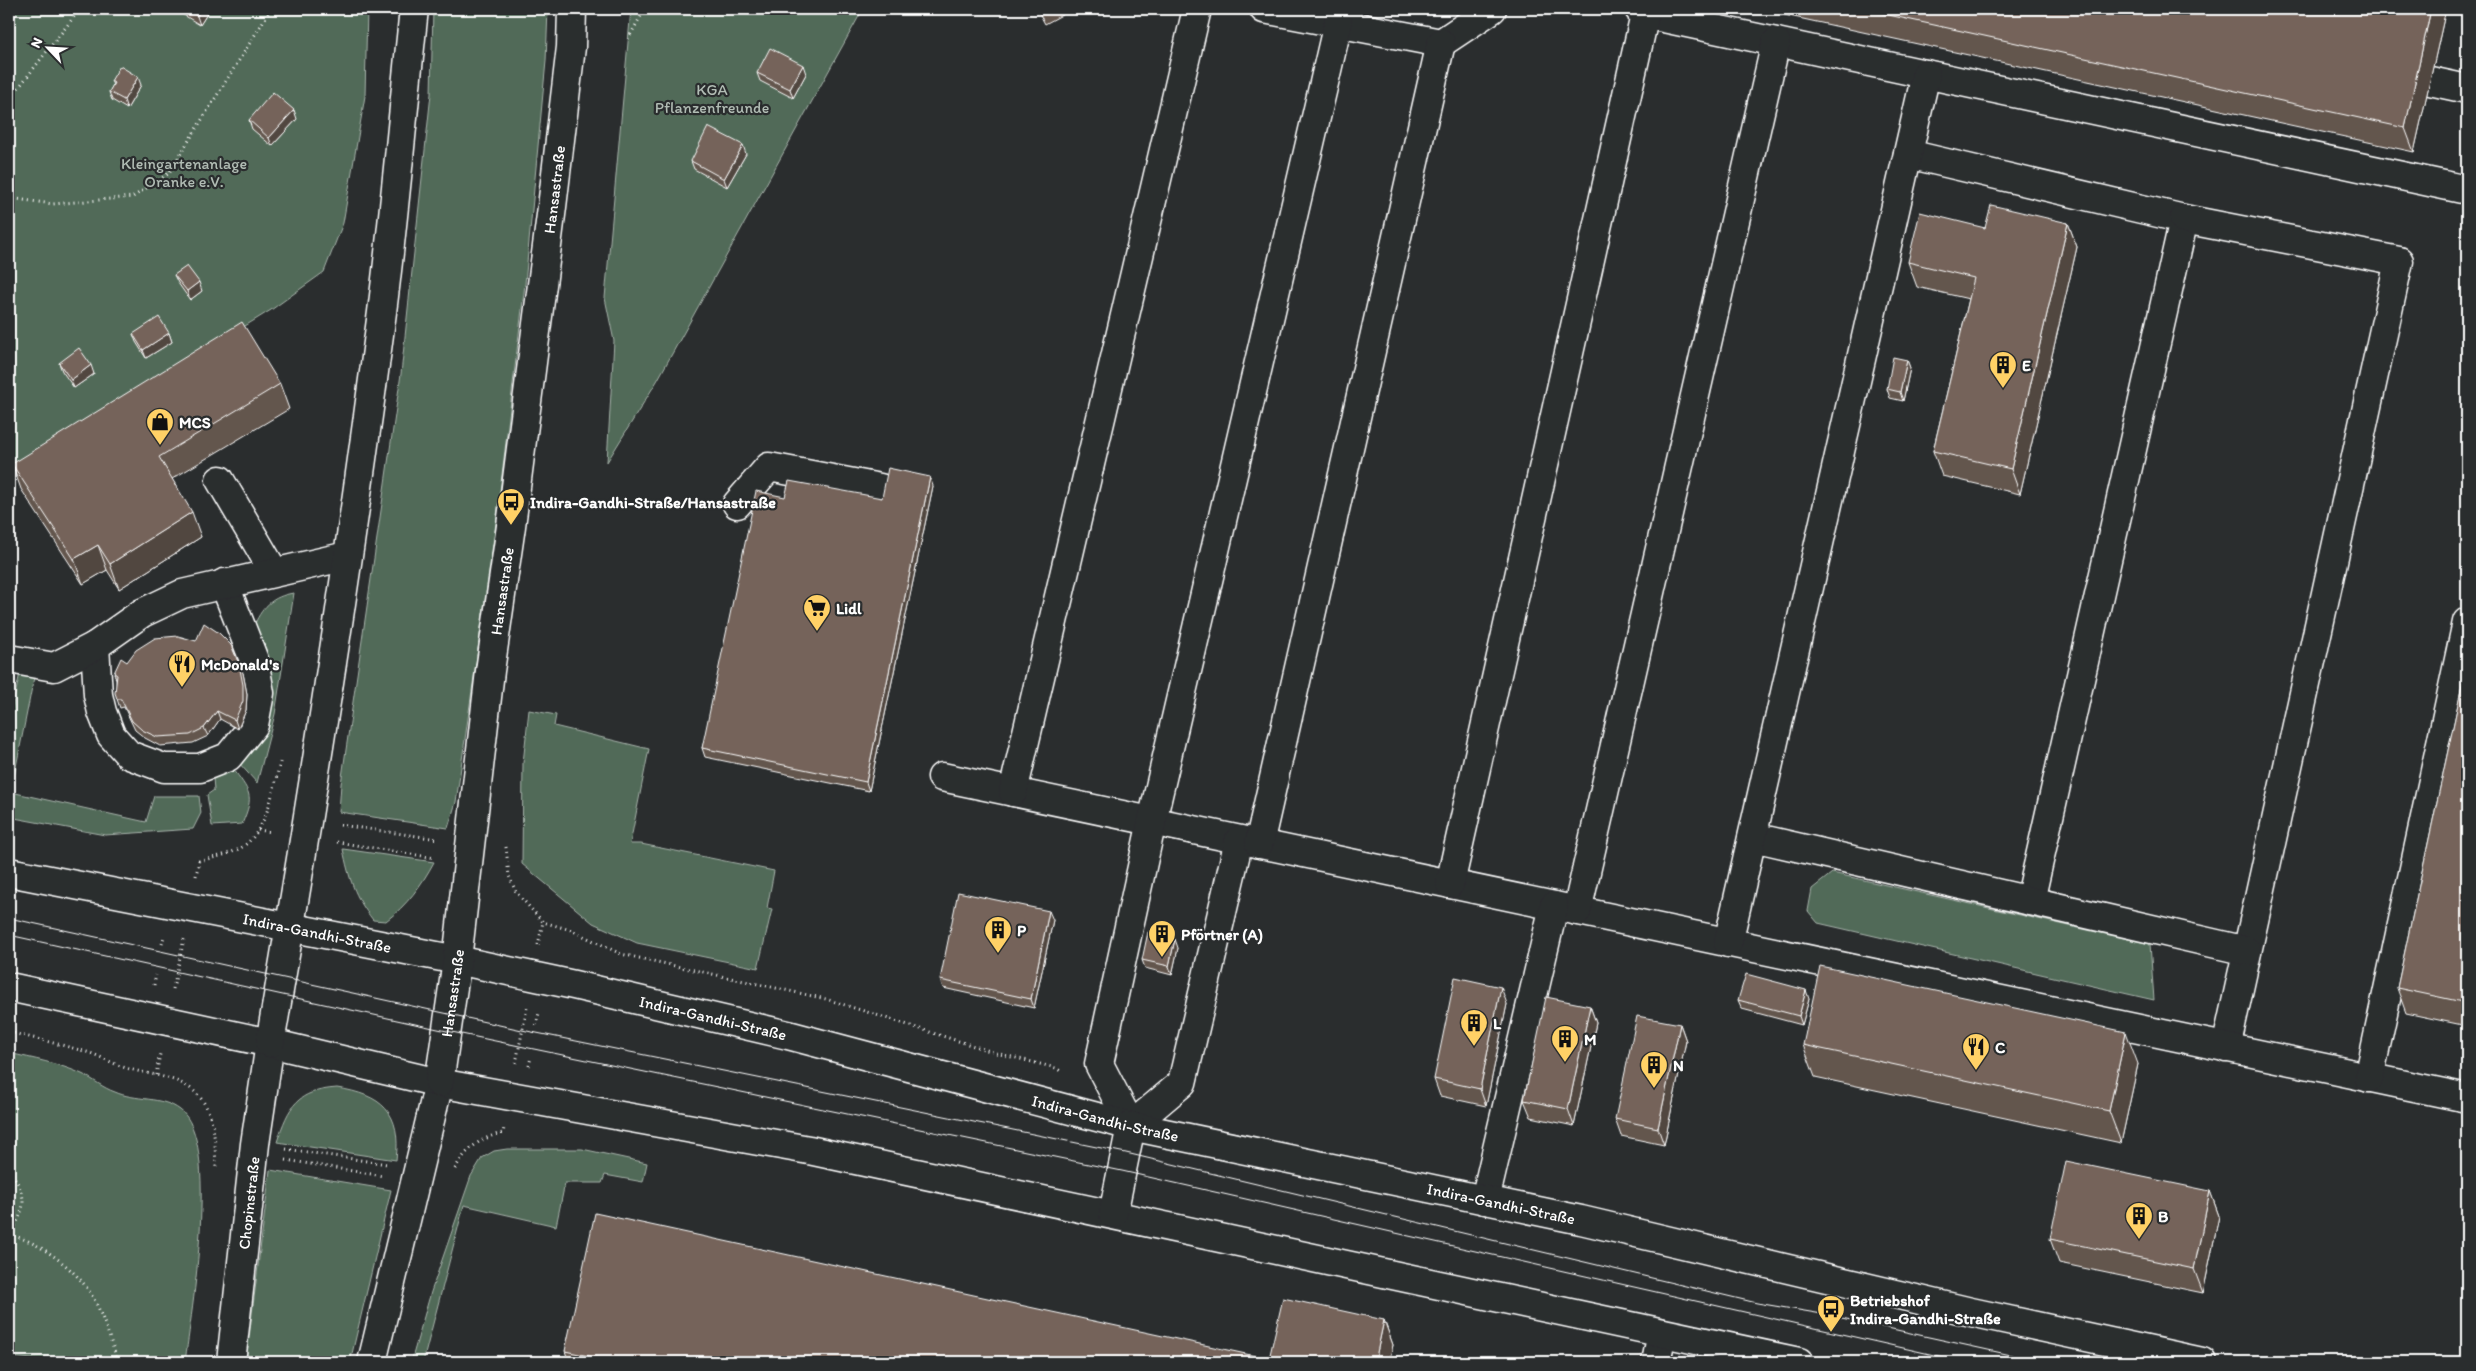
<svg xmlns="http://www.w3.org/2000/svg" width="2476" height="1371" font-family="Itim,sans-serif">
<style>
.green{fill:#516a58;stroke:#a8b4ac}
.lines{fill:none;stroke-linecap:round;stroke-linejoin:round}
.minor-casing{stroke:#fff;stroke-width:31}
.major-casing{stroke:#fff;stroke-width:31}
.path{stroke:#fff;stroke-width:3;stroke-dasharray:1 4;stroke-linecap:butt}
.minor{stroke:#2a2d2e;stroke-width:28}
.major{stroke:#2a2d2e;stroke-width:28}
.tram{stroke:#fff;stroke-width:1}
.wall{fill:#64564d;stroke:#fff}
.shaded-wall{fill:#51463f;stroke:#fff}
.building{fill:#74645a;stroke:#fff}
.labels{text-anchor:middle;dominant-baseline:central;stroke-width:4.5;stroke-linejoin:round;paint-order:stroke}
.park-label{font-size:16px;fill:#b1bcb4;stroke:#2a2d2e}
.street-label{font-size:16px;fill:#fff;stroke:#2a2d2e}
.poi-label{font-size:16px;font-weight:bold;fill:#fff;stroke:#2a2d2e;text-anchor:start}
</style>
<rect width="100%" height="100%" fill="#2a2d2e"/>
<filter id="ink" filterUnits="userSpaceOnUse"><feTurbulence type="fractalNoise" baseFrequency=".02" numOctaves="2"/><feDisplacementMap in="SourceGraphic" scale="10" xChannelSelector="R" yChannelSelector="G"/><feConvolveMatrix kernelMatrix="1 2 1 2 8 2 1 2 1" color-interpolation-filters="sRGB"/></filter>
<g filter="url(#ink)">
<!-- green -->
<g class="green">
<polygon points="9,9 367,9 365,96 343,223 324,272 271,310 9,471"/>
<polygon points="433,9 548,9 546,61 525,284 497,516 456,802 448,828 339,812 341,784 401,374 431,94"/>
<polygon points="631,9 863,9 657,381 607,462 614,341 605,298"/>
<path d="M 294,593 L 275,714 L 257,783 L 238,762 L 253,628 C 261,608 272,596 294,593 Z"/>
<polygon points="20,673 34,677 11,792 146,822 154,796 199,796 201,813 193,829 105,835 9,817 9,722"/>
<polygon points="529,710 556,715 554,726 649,749 630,844 641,844 774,871 767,908 772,909 758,968 637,943 593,923 522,864 523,763"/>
<path d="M 232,767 C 250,793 255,794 242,824 L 212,826 L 207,795 L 214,790 L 213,778 Z"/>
<path d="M 343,849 L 434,862 C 421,886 407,905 386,921 L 373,920 C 354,896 349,878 343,849 Z"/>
<polygon points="1832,873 2150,944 2154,1000 1818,923 1808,911 1812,889"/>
<path d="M 9,1053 C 34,1059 58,1063 82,1074 C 93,1079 103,1088 115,1092 C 135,1101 162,1096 180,1110 C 221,1139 191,1315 185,1362 L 70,1362 L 9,1357 Z"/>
<path d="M 337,1088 C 382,1095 402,1112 396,1160 L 277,1142 C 289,1105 297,1091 337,1088 Z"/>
<polygon points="507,1149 582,1149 647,1163 643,1182 605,1175 602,1183 565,1183 556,1226 464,1205 423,1362 411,1362 431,1292 471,1176 482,1158 494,1151"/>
<polygon points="270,1170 391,1190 350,1362 246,1362"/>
</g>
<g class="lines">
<defs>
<g id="minor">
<polyline points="1264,9 1441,43 1492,9"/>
<polyline points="1639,9 1645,14 2467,190"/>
<polyline points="2430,81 2467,89"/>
<polyline points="1908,154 2184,219 2030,901"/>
<polyline points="2184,219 2399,261 2226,1048"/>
<polyline points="220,480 274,572"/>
<polyline points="737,504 769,467 880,488"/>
<polyline points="95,646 98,695 102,712 111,735 129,755 164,768 200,768 228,757 254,725 260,693 254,660 224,583"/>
<polyline points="9,659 54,667 95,646 142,613 182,594 347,556"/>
<polyline points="942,777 2467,1098"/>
<polyline points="1013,792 1197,9"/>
<polyline points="1753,837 2247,951"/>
<polyline points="1239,840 1182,1083 1131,1126 1099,1064 1152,821 1338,23"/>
<polyline points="1259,844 1441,43"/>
<polyline points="1450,884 1645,14"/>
<polyline points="1577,911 1776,42"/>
<polyline points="1728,943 1926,74"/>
<polyline points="2369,1078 2467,622"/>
<polyline points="1485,1200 1554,906"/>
<path id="s1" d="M 231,1362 L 255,1144 L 270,1043"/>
<polyline points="372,1362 439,1083"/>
<polyline points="1656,1362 1662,1333"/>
</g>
<g id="major">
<path id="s2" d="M 9,872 L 457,960 L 574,985 L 788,1035 L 1131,1126 L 1581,1220 L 1971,1312 L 2202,1362"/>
<polyline points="9,987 270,1043 439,1083 809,1150 1799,1362"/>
<path d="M 270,1043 C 312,800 350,556 382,312 C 395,211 403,110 414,9"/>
<path id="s3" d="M 439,1083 L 457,960 L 490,671 L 511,526 L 552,207 L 571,47 L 572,9"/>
<polyline points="1113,1214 1131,1126"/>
</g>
</defs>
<!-- minor casing -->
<use href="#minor" class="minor-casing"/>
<!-- major casing -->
<use href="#major" class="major-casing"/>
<!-- path -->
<g class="path">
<polyline points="628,39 645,9"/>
<polyline points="9,100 80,9"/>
<polyline points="9,198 53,204 133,197 168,174 271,9"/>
<polyline points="340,825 438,839"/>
<polyline points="258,830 272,832"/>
<polyline points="337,842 435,858"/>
<polyline points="506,847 509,876 516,892 543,922 571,930 621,954 826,999 996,1053 1056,1068 1062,1072"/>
<path d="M 196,876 L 199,861 C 212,858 227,855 239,849 C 268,833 273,788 281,759"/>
<polyline points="162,944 164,937"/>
<polyline points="538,945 543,922"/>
<polyline points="154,985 156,975"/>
<polyline points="173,989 184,939"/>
<polyline points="536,1025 539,1013"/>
<path d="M 9,1032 C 36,1039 64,1045 90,1053 C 102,1057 113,1064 126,1068 C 148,1075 180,1076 197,1094 C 216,1113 215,1145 216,1170"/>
<polyline points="516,1063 527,1008"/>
<polyline points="529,1066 531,1057"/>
<polyline points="156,1075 160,1054"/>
<polyline points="286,1149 387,1164"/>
<polyline points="286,1160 383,1176"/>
<path d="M 455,1169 C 466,1149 481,1137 503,1133 L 504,1128"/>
<path d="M 9,1170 C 29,1197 26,1207 10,1235"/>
<path d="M 9,1235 C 36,1239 77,1270 91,1294 C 103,1314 110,1340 118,1362"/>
</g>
<!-- minor -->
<use href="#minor" class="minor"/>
<!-- major -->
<use href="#major" class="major"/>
<!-- tram -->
<g class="tram">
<polyline points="9,918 522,1030 1126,1153 1757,1303 1828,1315 2043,1362"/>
<polyline points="9,935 447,1031 1122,1171 1965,1362"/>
</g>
</g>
<!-- wall -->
<g class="wall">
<polygon points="174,9 210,9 200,25"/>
<polygon points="1037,9 1073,9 1045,24"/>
<polygon points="1757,9 2446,9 2414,152"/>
<polygon points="757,73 806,74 793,98 760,81"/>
<polygon points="111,81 141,85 127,109 112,100 109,92 113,85"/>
<polygon points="297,119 272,146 252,129 249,120"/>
<polygon points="746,154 727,187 694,169 691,161"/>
<polygon points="2068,223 2077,247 2020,494 1942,476 1933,451 1969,299 1917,287 1908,262 1985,228"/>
<polygon points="174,275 202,291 190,300 178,283"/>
<polygon points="169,333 172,342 146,358 136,342 133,334"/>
<polygon points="1907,360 1910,368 1903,401 1890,398 1887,389"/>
<polygon points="59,363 94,374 74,388 62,371"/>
<polygon points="280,384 289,409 172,479 201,537 119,589 107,570 83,584 21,489 12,464"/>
<polygon points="933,486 869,791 705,757 702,748 785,497 882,498"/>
<polygon points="127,662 243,673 247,694 246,710 238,729 220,719 208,736 193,743 160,746 145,738 135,730 124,707 120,708 117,699 116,680 114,673"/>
<polygon points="2467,662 2467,1026 2406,1013 2397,988"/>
<polygon points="1053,920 1034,1008 943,988 940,980"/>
<polygon points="1178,948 1172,975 1145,968 1142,960"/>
<polygon points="1809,999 1802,1025 1742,1009 1738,1000"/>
<polygon points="1507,1004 1486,1106 1440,1096 1434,1079"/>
<polygon points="1590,1006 1596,1023 1574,1126 1531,1117 1524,1100"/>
<polygon points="1680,1024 1686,1041 1664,1145 1621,1136 1615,1119"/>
<polygon points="1803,1045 2138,1064 2121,1143 1815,1077"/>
<polygon points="2210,1191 2219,1216 2203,1293 2059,1263 2050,1239"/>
<polygon points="1384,1320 1393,1345 1389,1362 569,1362 565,1351 1269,1359"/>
</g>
<!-- shaded-wall -->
<g class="shaded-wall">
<polygon points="201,9 210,9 200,25 197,16"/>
<polygon points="2431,9 2446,9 2414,152 2405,128"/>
<polygon points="803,65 806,74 793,98 790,89"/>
<polygon points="138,77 141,85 127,109 124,100"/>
<polygon points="294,110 297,119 272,146 269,138"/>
<polygon points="743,145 746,154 727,187 724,179"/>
<polygon points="2068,223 2077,247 2020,494 2011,469"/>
<polygon points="199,282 202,291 190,300 187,291"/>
<polygon points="169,333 172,342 146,358 143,350"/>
<polygon points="1907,360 1910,368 1903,401 1900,392"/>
<polygon points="91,365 94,374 74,388 71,380"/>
<polygon points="930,477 933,486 869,791 866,782"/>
<polygon points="192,512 201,537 119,589 110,564"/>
<polygon points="98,545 107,570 83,584 74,559"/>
<polygon points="239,664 243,673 247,694 246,710 238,729 235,720"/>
<polygon points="217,711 220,719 208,736 204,728"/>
<polygon points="1049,911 1053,920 1034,1008 1031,999"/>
<polygon points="1175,939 1178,948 1172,975 1169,966"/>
<polygon points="1501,987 1507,1004 1486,1106 1480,1089"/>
<polygon points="1806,990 1809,999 1802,1025 1799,1016"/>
<polygon points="1590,1006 1596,1023 1574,1126 1568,1109"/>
<polygon points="1680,1024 1686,1041 1664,1145 1658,1128"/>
<polygon points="2126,1032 2138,1064 2121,1143 2109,1111"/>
<polygon points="2210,1191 2219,1216 2203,1293 2194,1269"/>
<polygon points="1384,1320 1393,1345 1389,1362 1375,1362"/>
</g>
<!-- building -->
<g class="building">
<polygon points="184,9 201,9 197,16"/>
<polygon points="1861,9 2431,9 2405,128"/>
<polygon points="770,48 803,65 790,89 757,73"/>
<polygon points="120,66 138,77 124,100 109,92 114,83 111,81"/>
<polygon points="273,92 294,110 269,138 249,120"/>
<polygon points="708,127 743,145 724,179 691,161"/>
<polygon points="1991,205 2068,223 2011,469 1933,451 1974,278 1908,262 1920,212 1985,228"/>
<polygon points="187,266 199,282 187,291 174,275"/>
<polygon points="159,317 169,333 143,350 133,334"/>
<polygon points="242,322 280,384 159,457 192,512 110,564 98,545 74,559 12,464"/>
<polygon points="79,348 91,365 71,380 59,363"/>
<polygon points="1893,357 1907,360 1900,392 1887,389"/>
<polygon points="888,468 930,477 866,782 702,748 756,491 785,497 789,481 882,498"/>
<polygon points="204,623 219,633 231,645 239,664 243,685 243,701 235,720 217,711 204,728 190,735 157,737 142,730 132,721 121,699 117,699 115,693 117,675 114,673 121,658 127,662 136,650 155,638 178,636 196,641"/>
<polygon points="2467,662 2467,1003 2397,988"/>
<polygon points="958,892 1049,911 1031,999 940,980"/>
<polygon points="1148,932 1175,939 1169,966 1142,960"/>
<polygon points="1820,966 2126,1032 2109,1111 1803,1045"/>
<polygon points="1746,974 1806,990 1799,1016 1738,1000"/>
<polygon points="1455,977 1501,987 1480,1089 1434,1079"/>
<polygon points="1546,997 1590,1006 1568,1109 1524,1100"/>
<polygon points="1637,1016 1680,1024 1658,1128 1615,1119"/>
<polygon points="2066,1161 2210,1191 2194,1269 2050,1239"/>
<polygon points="595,1213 1269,1359 1283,1298 1384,1320 1375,1362 617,1362 565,1351"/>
</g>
</g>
<!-- icons -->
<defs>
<symbol id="building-pin" viewBox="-11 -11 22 30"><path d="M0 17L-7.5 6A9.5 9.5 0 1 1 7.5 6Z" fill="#ffd166" stroke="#2a2d2e"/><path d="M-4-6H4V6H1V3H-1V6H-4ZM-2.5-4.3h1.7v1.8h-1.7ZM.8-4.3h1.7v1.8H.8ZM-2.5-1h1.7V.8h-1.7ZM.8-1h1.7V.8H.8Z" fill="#111"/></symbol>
<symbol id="shop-pin" viewBox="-11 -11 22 30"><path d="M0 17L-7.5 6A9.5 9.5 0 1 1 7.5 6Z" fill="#ffd166" stroke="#2a2d2e"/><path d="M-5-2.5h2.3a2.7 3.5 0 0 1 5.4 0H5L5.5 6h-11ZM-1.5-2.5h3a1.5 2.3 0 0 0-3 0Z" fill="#111"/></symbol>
<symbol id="bus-pin" viewBox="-11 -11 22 30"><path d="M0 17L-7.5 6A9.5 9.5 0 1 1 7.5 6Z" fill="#ffd166" stroke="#2a2d2e"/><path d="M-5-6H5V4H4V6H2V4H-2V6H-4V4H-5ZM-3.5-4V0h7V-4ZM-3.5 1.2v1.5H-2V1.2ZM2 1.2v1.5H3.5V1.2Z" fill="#111"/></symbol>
<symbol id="supermarket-pin" viewBox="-11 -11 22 30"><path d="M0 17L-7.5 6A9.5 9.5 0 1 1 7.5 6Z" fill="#ffd166" stroke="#2a2d2e"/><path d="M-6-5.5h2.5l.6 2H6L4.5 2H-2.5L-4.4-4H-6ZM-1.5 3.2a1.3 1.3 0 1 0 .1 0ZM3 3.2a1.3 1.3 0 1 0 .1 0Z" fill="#111"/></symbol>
<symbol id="restaurant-pin" viewBox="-11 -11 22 30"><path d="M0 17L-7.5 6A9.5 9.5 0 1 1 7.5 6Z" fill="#ffd166" stroke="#2a2d2e"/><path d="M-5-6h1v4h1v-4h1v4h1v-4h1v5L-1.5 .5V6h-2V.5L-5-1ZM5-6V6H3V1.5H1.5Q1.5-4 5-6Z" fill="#111"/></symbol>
</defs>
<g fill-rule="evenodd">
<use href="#building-pin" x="1987" y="349" width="32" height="43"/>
<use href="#shop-pin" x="144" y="406" width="32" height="43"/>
<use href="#bus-pin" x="495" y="486" width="32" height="43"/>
<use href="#supermarket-pin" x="801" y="592" width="32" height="43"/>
<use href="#restaurant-pin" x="166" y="648" width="32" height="43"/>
<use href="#building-pin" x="982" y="914" width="32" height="43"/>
<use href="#building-pin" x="1146" y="918" width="32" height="43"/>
<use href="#building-pin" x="1458" y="1007" width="32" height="43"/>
<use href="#building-pin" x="1549" y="1023" width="32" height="43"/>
<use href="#restaurant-pin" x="1960" y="1031" width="32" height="43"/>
<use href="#building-pin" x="1638" y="1049" width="32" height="43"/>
<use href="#building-pin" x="2123" y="1200" width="32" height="43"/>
<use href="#bus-pin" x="1815" y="1293" width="32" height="43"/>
</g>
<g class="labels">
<!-- park labels -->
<g class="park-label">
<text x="712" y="89">KGA<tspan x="712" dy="18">Pflanzenfreunde</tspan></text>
<text x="184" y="163">Kleingartenanlage<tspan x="184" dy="18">Oranke e.V.</tspan></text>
</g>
<!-- street labels -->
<g class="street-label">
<text stroke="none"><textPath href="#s3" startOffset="901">Hansastraße</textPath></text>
<text stroke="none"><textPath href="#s3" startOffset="496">Hansastraße</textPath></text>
<text stroke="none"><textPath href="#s2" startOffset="314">Indira-Gandhi-Straße</textPath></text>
<text stroke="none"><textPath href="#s3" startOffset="91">Hansastraße</textPath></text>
<text stroke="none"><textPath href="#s2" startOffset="719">Indira-Gandhi-Straße</textPath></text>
<text stroke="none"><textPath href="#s2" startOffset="1124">Indira-Gandhi-Straße</textPath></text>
<text stroke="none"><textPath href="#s1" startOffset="160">Chopinstraße</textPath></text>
<text stroke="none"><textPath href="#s2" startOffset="1529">Indira-Gandhi-Straße</textPath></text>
</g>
<!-- poi labels -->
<g class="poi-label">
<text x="2022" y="365">E</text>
<text x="179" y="422">MCS</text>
<text x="530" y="502">Indira-Gandhi-Straße/Hansastraße</text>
<text x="836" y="608">Lidl</text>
<text x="201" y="664">McDonald's</text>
<text x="1017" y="930">P</text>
<text x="1181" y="934">Pförtner (A)</text>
<text x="1493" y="1023">L</text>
<text x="1584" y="1039">M</text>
<text x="1995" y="1047">C</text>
<text x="1673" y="1065">N</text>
<text x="2158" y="1216">B</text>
<text x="1850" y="1300">Betriebshof<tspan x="1850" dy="18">Indira-Gandhi-Straße</tspan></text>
</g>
</g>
<!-- margin -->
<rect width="2476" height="1371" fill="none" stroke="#2a2d2e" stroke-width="30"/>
<rect x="15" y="15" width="2446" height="1341" fill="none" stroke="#fff" stroke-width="2" filter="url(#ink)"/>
<!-- north arrow -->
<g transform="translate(48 48) rotate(295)" stroke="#2a2d2e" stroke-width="4" paint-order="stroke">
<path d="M0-4L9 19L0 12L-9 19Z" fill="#ffffff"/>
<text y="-8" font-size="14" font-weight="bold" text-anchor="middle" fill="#ffffff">N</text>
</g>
</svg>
